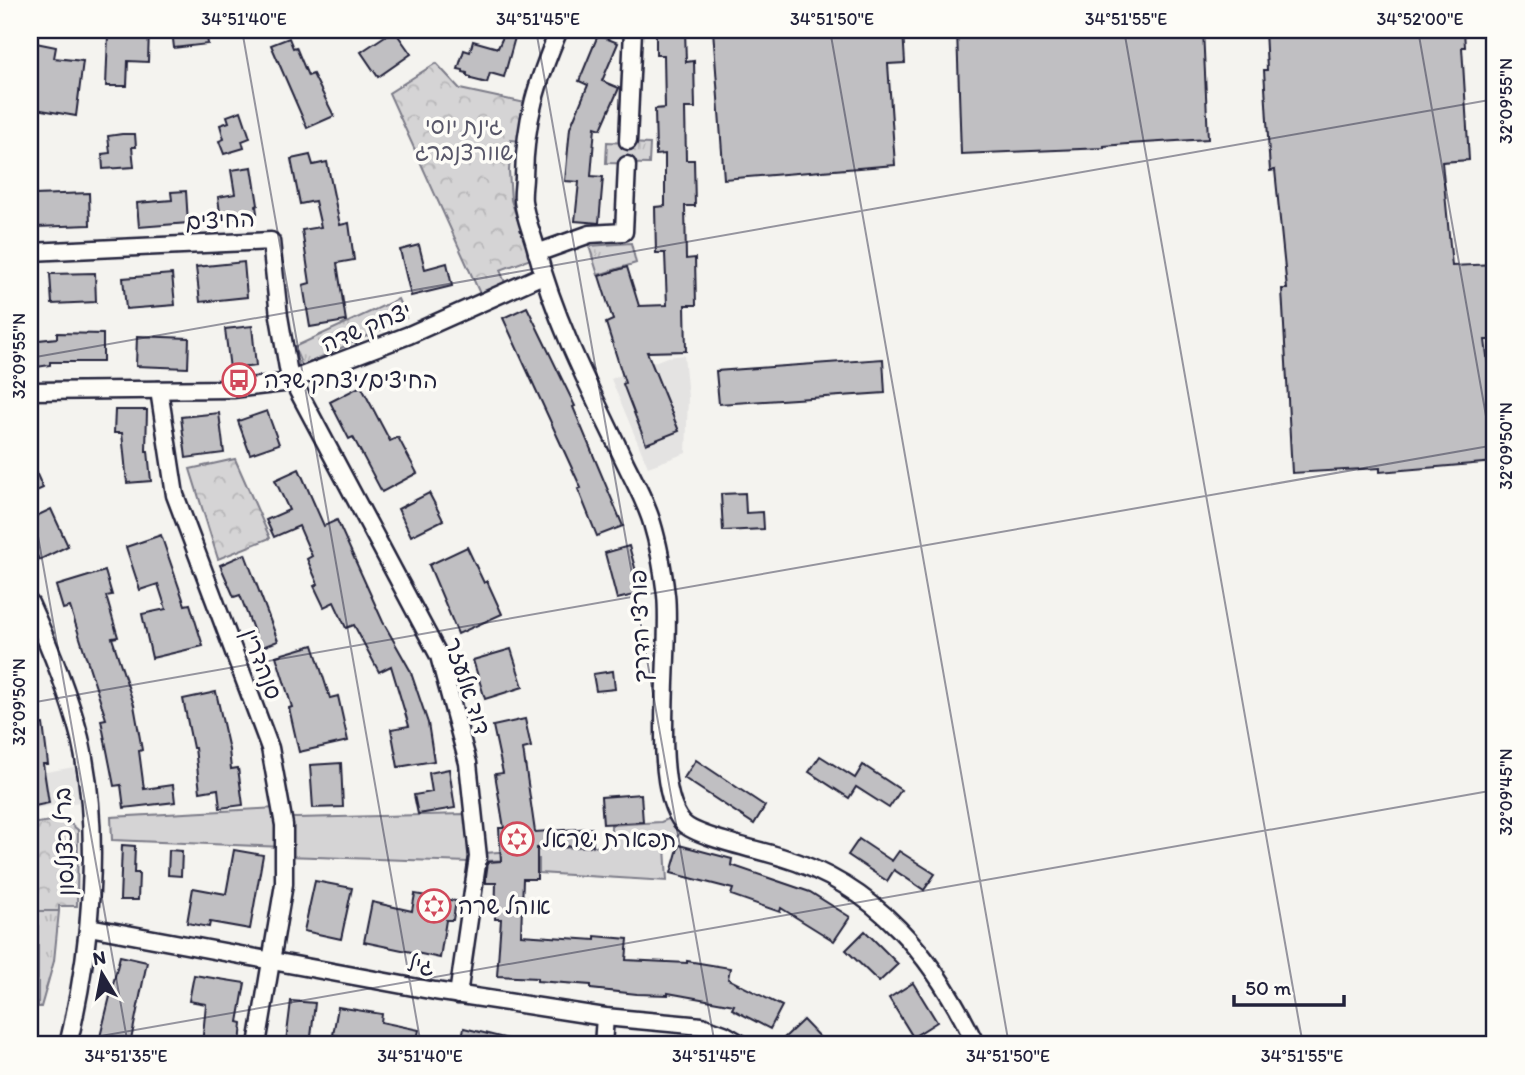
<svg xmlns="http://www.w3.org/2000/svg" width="1525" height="1075" font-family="Itim,'Playpen Sans Hebrew',sans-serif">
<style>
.built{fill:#e4e3e2}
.grass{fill:url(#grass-tufts);stroke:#7c7b88;stroke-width:2}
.forest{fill:url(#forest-crowns);stroke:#7c7b88;stroke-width:2}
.garden{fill:#d5d4d5;stroke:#7c7b88;stroke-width:2}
.building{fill:#c0bfc2;stroke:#22223b;stroke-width:2}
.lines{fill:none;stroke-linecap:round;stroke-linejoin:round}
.minor-casing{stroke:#22223b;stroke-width:21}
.minor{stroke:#fdfcf7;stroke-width:16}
.ticks{fill:none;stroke:#22223b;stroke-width:2;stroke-opacity:0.45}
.labels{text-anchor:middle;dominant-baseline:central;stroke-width:7;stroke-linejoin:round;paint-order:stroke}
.park-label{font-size:23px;fill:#585769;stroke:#fdfcf7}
.street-label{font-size:23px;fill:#22223b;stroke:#fdfcf7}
.poi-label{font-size:23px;fill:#22223b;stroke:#fdfcf7;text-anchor:start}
.neatline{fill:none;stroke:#22223b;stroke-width:2.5}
.ticks-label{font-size:18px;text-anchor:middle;fill:#22223b}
</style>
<defs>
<pattern id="grass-tufts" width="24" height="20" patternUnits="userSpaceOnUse" patternTransform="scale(1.75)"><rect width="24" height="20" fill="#d5d4d5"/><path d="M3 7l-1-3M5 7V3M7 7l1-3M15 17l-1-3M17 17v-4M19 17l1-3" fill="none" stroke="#b7b6b8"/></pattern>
<pattern id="forest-crowns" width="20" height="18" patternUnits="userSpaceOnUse" patternTransform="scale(1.75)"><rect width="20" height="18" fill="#d5d4d5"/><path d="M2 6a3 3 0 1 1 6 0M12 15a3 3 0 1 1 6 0" fill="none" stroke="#b7b6b8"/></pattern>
</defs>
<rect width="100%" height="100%" fill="#f4f3ef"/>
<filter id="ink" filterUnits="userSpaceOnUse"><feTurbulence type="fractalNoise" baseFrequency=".0143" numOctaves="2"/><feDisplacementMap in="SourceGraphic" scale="14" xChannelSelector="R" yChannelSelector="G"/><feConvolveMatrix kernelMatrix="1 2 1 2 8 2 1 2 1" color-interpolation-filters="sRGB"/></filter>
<g filter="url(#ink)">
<!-- built -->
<g class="built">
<polygon points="684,355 688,397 686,453 648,467 611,379 667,357"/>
<polygon points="74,767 80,802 30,809 30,775"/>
</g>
<!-- grass -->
<g class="grass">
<polygon points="607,142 650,144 649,164 606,163"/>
<polygon points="631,243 636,263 598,275 589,246"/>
<polygon points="398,299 406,318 302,366 294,347"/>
<polygon points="38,911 59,911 54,961 41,1007 38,1007"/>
</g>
<!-- forest -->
<g class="forest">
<polygon points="436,63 460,89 530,104 522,141 511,140 509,171 511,200 531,259 500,270 506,285 481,296 389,93"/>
<polygon points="235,459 270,538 218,559 190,469"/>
<polygon points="65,819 78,830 77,906 59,906 59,911 30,911 30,824"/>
</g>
<!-- garden -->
<g class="garden">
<polygon points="276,808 278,817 296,818 465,814 469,837 469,862 285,856 285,847 112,840 111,817"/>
<polygon points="678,815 688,827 665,847 667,881 539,873 539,859 484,861 484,853 611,845 611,825 661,822"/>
<polygon points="30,911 38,911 38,1006 30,1007"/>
</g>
<!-- building -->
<g class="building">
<polygon points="131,30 149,30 148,62 128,61 127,86 106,86 108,35 131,35"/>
<polygon points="172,30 206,30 208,44 174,48"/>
<polygon points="394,30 411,54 378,77 361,52"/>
<polygon points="506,30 517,30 504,77 490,73 487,83 471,79 471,77 467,76 467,73 463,72 463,70 458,69 464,50 470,52 473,41 498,48"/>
<polygon points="656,30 685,30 686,62 694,61 695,108 685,108 686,160 694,160 695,206 685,206 686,259 695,258 696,305 685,305 686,351 647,352 679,431 646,444 623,384 625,383 606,323 613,320 599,276 627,267 639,306 667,305 665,253 656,253 655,207 665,206 665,154 656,155 655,109 665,108 664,55 656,55"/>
<polygon points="713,30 903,30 905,63 888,64 895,165 724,179"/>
<polygon points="957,30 1203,30 1208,139 1128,144 1104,146 1104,148 961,154"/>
<polygon points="1265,30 1464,30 1465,47 1462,47 1469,160 1442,162 1452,266 1495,264 1495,340 1485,340 1491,388 1495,462 1380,472 1380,468 1292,473 1282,289 1287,289 1275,170 1270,171 1264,70 1267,70"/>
<polygon points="598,35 618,43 602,81 619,88 601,129 595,127 591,176 603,177 599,223 575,221 579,182 565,181 570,128 588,85 579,81"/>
<polygon points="289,38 293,48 296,47 308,76 313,74 334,116 307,128 271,45"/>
<polygon points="36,43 56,47 54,58 83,61 76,116 30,108 30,72"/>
<polygon points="241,111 250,138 242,141 244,148 224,154 219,141 224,139 220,125 229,122 227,116"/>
<polygon points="122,134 135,134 136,147 132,147 134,167 103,169 102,154 110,153 108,136"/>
<polygon points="310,155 313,165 327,162 340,225 349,223 354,260 337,263 346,321 310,327 303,285 310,283 302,230 321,227 315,201 300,204 291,159"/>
<polygon points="252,167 258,205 256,206 257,213 254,213 255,221 239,223 238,218 221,221 218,197 235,194 231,170"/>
<polygon points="186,191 188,223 139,227 137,203 172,200 171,192"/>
<polygon points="89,193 90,225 36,227 34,195"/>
<polygon points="419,245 425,269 447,263 452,286 411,296 400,250"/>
<polygon points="244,262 247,297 200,302 196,267"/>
<polygon points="95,273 96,302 52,304 50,274"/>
<polygon points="172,274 175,305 126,309 123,278"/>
<polygon points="527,307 575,406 573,407 623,526 597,536 578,489 581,488 503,318"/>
<polygon points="252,326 256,366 230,369 225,329"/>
<polygon points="57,333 103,334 103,362 50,362 50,365 30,368 30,341 57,338"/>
<polygon points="137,336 189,338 188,368 136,366"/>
<polygon points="883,359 885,393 719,404 716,371"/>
<polygon points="361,386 390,441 398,437 417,473 382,492 353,437 349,439 330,402"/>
<polygon points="115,410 147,410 146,451 148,451 151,481 127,483 122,433 114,433"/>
<polygon points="267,411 279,444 250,454 238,421"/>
<polygon points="219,413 224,453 186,458 181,417"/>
<polygon points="30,459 43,488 30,494"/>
<polygon points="299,469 324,526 337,520 383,622 410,670 428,723 434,761 398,767 391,729 409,726 391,666 379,672 354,625 346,628 334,602 324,607 314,586 318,584 307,559 312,556 299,526 274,537 266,520 289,510 275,480"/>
<polygon points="429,493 443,520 411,536 398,509"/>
<polygon points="745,493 746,513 763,512 764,529 723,531 721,494"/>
<polygon points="51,509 68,546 39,560 30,540 30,519"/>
<polygon points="161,535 185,605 190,604 203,646 152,658 142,614 166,609 158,584 140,590 126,547"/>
<polygon points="629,546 642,593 617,599 605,553"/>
<polygon points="467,547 484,583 487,581 502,614 458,634 429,565"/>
<polygon points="245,554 278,641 260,648 240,595 234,597 220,565"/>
<polygon points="105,571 112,595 106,596 118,637 112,638 134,705 142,750 139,751 144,789 173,785 175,802 124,808 121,785 114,786 101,720 106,719 70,607 63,609 56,586"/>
<polygon points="313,645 330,698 338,696 348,741 299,752 289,708 292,707 276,656"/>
<polygon points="511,649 523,687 485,699 473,660"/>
<polygon points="613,671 615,689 596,691 593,674"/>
<polygon points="216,692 229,750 231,769 238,768 243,805 220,808 218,789 200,792 195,748 193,748 183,699"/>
<polygon points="525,719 531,747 523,749 535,832 592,828 593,845 537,848 537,879 523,879 521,935 595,940 595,936 628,939 626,960 687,963 687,961 730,968 728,979 782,1006 770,1029 732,1009 734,1005 668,993 668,995 637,994 591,989 591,985 537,981 537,978 497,976 501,919 495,919 496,883 486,883 486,876 488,862 501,861 499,828 504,828 495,774 503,773 493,726"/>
<polygon points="43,724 48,764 43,764 49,803 30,807 30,725"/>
<polygon points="820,756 855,778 863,765 901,790 889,808 856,787 849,798 809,772"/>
<polygon points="696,760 765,806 754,824 684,778"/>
<polygon points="341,763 343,807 313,808 310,765"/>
<polygon points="449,769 455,808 418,814 414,795 432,792 429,773"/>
<polygon points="641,794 643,822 603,824 601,797"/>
<polygon points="859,839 892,861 899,851 935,874 924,890 894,870 887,881 848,855"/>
<polygon points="122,845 135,846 134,873 139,873 138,900 120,900"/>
<polygon points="679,845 732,859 731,865 810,892 850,917 834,941 781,908 780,912 731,895 733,889 671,873"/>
<polygon points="169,850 182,851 181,876 168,875"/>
<polygon points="234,850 263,855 250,929 210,922 209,927 187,923 193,888 226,894"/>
<polygon points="315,881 352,888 341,939 304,931"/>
<polygon points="415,894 456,901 453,920 446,920 440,958 364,942 372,902 412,911"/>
<polygon points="865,931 898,964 879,982 846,950"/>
<polygon points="120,956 147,962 130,1045 98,1045"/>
<polygon points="194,975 245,983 238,1022 242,1023 240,1045 202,1045 206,1004 189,1001"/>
<polygon points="913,983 937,1022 913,1037 889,998"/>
<polygon points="291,1001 315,1003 310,1045 286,1042"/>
<polygon points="338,1007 382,1014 381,1022 419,1030 416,1045 396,1045 333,1035"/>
<polygon points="803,1020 827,1045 789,1045 783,1039"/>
<polygon points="464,1028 516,1041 516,1045 460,1045"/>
</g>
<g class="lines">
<defs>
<g id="minor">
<path d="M 559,30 C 537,82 525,119 524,177 C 524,184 522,193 523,201 C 525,217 532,233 536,248 C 554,317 586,381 617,445 C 628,471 644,496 652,523 C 659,546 663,570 666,595 C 672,647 649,786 683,823 C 696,837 760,850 781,857 C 876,885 935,958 976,1045"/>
<polyline points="628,141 633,30"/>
<polyline points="30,252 271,241 279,316 289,374 439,656 468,763 478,857 458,995"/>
<polyline points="537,253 590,234 624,232 627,165"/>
<polyline points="159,390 175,495 270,748 284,825 284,884 257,1045"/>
<polyline points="30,391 233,389 283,383 409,335 543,275"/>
<path d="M 30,603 C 50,647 68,691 80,738 C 102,835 91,949 68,1045"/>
<polyline points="89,927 435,991 605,1017 702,1026 724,1034 743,1045"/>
<polyline points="603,1045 605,1017"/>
</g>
</defs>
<!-- minor casing -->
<use href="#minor" class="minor-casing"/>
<!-- minor -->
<use href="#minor" class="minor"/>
</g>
</g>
<!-- ticks -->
<path class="ticks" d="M 242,30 L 421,1045M 536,30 L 715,1045M 830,30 L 1009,1045M 1124,30 L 1303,1045M 1418,30 L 1495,467M 30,358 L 1495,99M 30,491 L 128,1045M 30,703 L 1495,445M 50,1045 L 1495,790"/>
<!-- icons -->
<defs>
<symbol id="bus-ring" viewBox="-11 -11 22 22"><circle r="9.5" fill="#fdfcf7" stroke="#d1495b" stroke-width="1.5"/><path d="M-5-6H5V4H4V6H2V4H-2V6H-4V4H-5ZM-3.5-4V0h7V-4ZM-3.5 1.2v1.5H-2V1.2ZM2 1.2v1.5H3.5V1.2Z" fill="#d1495b"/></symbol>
<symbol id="synagogue-ring" viewBox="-11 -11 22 22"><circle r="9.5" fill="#fdfcf7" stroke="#d1495b" stroke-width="1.5"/><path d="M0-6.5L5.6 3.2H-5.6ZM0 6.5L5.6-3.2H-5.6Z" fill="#d1495b"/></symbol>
</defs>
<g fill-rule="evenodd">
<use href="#bus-ring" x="220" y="361" width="38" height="38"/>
<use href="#synagogue-ring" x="498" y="820" width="38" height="38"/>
<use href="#synagogue-ring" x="415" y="887" width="38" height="38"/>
</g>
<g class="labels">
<!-- park labels -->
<g class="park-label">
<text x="464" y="126">גינת יוסי<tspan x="464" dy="26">שוורצנברג</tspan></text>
</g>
<!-- street labels -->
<g class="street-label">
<text transform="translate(220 220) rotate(-3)">החיצים</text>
<text transform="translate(366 327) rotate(-22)">יצחק שדה</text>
<text transform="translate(640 626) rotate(-92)">פורצי הדרך</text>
<text transform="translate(262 664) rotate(69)">סנהדרין</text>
<text transform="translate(468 686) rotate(72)">דוד אלעזר</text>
<text transform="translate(64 842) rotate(-92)">ברל כצנלסון</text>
<text transform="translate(421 965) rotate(11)">גיל</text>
</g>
<!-- poi labels -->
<g class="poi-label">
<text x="264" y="380">החיצים/יצחק שדה</text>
<text x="542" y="839">תפארת ישראל</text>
<text x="458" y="906">אוהל שרה</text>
</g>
</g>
<!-- margin -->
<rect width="1525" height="1075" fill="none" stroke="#fdfcf7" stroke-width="77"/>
<!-- north arrow -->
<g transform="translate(102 974) rotate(350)" stroke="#fdfcf7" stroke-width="5" paint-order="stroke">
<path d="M0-5L12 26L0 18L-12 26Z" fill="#22223b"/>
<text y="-10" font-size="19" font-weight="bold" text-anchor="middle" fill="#22223b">N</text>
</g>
<!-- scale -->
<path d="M1234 995v10h110v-10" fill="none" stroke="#22223b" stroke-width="3.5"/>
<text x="1245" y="995" font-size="21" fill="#22223b" stroke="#fdfcf7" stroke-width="5" paint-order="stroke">50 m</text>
<rect x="38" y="38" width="1448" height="998" class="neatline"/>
<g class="ticks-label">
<text x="244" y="25">34°51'40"E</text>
<text x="538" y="25">34°51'45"E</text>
<text x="832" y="25">34°51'50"E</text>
<text x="1126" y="25">34°51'55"E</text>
<text x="1420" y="25">34°52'00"E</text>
<text transform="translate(1506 101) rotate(-90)" y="6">32°09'55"N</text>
<text transform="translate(19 356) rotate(-90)" y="6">32°09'55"N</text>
<text transform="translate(1506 446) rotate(-90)" y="6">32°09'50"N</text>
<text transform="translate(19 702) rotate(-90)" y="6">32°09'50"N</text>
<text transform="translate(1506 792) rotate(-90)" y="6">32°09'45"N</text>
<text x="126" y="1062">34°51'35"E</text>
<text x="420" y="1062">34°51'40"E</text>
<text x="714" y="1062">34°51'45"E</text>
<text x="1008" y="1062">34°51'50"E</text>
<text x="1302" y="1062">34°51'55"E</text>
</g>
</svg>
